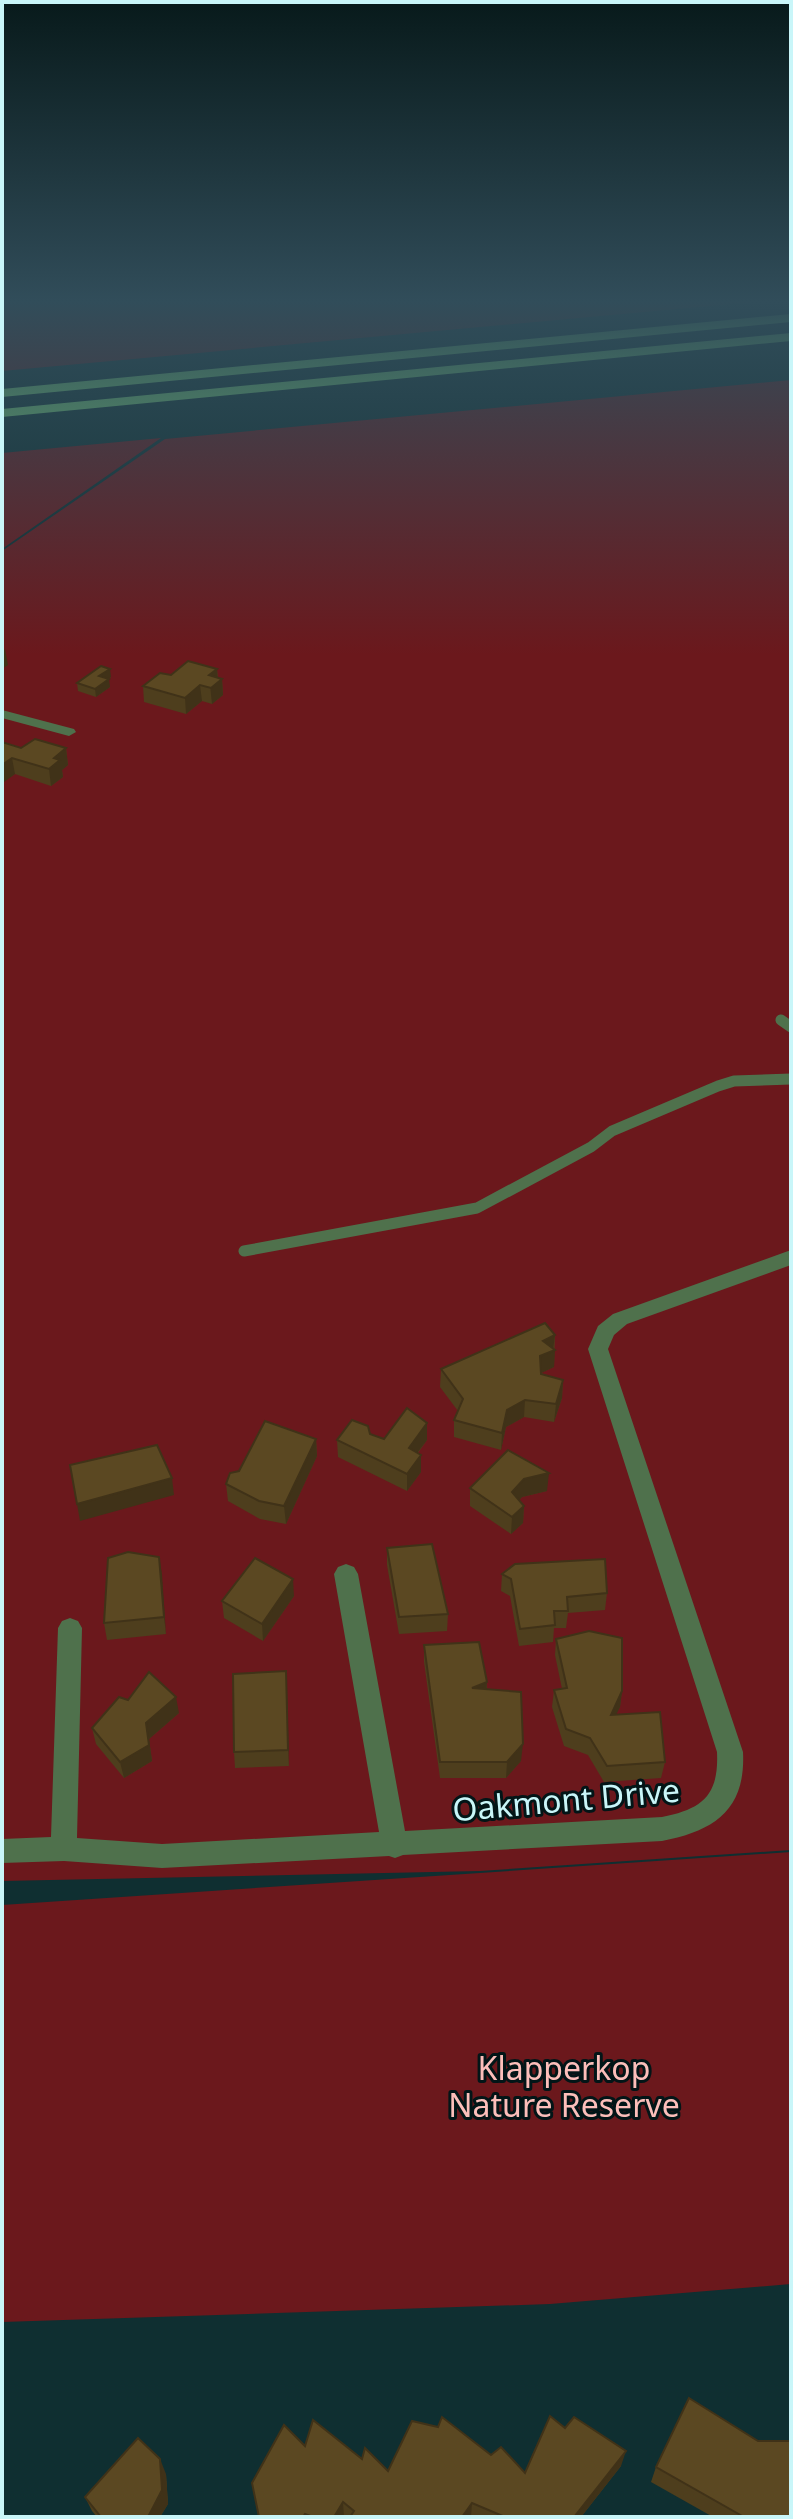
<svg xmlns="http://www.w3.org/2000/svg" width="793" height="2519" font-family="'Noto Sans',sans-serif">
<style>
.green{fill:#6b181c}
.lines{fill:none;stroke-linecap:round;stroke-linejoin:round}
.lane{stroke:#4f714c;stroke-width:11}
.street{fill:#4f714c;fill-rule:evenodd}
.highway{fill:#7dd378;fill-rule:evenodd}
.wall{fill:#4e3e1d}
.shaded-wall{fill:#403218}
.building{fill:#5b4822;stroke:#403218;stroke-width:2}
.labels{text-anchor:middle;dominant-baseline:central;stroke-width:6;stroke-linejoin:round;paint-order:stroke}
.near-street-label{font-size:32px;fill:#c9f6f9;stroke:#021517}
.near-park-label{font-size:32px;fill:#fcbeba;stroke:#021517}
</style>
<rect width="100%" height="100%" fill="#0f2f31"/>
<!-- green -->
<g class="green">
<polygon points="2,302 753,302 2,371"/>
<polygon points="791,380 791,1850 480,1871 2,1881 2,551 165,439"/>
<polygon points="161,438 2,549 2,453"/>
<polygon points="791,1852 791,2284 550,2304 2,2322 2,1905"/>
</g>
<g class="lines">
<!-- lane -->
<g class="lane">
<polyline points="781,1020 791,1027"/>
<polyline points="244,1251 477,1208 591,1147 612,1131 718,1086 734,1081 791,1079"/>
</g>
<!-- street -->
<g class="street">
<polygon points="2,710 74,729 76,732 69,736 2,718"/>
<path d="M 791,1250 L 791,1265 L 627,1324 L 614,1335 L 608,1349 L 743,1752 C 746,1810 714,1831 662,1841 L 403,1855 L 395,1858 L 389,1856 L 162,1868 L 64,1861 L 2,1863 L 2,1839 L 51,1837 L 58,1628 L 62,1621 L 70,1618 L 78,1621 L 82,1628 L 77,1838 L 162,1844 L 379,1832 L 334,1574 L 338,1567 L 346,1564 L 354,1567 L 358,1574 L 405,1831 L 662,1817 C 703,1809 719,1795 717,1752 L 588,1349 L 598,1326 L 613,1314 Z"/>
</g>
<!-- highway -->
<g class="highway">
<polygon points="791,314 791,322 2,397 2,389"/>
<polygon points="791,333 791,341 2,417 2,409"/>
</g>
</g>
<!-- wall -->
<g class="wall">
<polygon points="217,669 218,678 222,679 223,695 212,704 202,701 186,714 144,702 143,686 171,675"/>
<polygon points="111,677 108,679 110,687 96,697 78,691 77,683"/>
<polygon points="2,742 21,748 66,748 68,765 62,770 63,777 51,786 15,774 3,782 4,790 2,792"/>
<polygon points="555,1335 554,1367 541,1373 563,1380 562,1398 554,1422 524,1417 506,1427 501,1450 454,1437 454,1420 458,1411 440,1387 441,1369"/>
<polygon points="370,1434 384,1439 427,1440 418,1453 421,1472 407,1491 338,1457 337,1440"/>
<polygon points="316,1439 317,1456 286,1524 260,1519 228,1501 226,1484 239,1471"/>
<polygon points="470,1488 547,1491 522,1497 519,1500 524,1506 523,1523 511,1534 470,1506"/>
<polygon points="387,1548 448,1614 447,1631 399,1634 387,1565"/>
<polygon points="159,1557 166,1634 107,1640 104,1623"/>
<polygon points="502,1574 607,1593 605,1610 568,1613 566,1628 554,1628 553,1642 519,1646 510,1596 501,1591"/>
<polygon points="294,1596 263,1641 224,1618 222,1601"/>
<polygon points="556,1639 622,1691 620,1707 616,1714 665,1762 661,1778 604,1782 588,1755 564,1746 552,1707 554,1690 562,1689 555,1655"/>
<polygon points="424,1645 487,1682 487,1689 521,1761 506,1778 440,1778 424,1662"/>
<polygon points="286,1671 289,1766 235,1768 234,1752"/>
<polygon points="128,1700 179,1713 149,1739 152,1761 124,1778 96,1744 92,1728"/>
<polygon points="565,2428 621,2466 581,2517 259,2517 305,2446 362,2459 388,2471 491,2455 525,2473"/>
<polygon points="656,2467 791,2517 713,2517 651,2482"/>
<polygon points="166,2474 168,2504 160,2517 97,2517 92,2511 85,2497"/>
</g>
<!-- shaded-wall -->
<g class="shaded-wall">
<polygon points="5,649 8,665 2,669 2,652"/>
<polygon points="110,669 111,677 100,685 99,676"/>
<polygon points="217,669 218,682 222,679 223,695 212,704 209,675"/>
<polygon points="109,679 110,687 96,697 95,689"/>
<polygon points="200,685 202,701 186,714 185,698"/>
<polygon points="66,748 68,765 62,770 63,777 51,786 49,769 54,758"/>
<polygon points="12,758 15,774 4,782 2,765"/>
<polygon points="555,1335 553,1350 555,1350 554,1367 539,1374 543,1341"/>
<polygon points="563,1380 562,1398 554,1422 556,1404"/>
<polygon points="525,1400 524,1417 506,1427 501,1450 502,1433 507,1410"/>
<polygon points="427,1423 427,1440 408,1465 409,1448"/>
<polygon points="316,1439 317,1456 286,1524 284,1506"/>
<polygon points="421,1455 421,1472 407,1491 407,1474"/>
<polygon points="549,1473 547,1491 522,1497 511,1509 512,1492 524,1479"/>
<polygon points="172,1478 174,1495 80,1521 77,1504"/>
<polygon points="524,1506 523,1523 511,1534 512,1517"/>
<polygon points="159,1557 162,1574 166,1634 164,1617"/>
<polygon points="293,1579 294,1596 263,1641 262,1624"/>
<polygon points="286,1671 287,1687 289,1766 288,1750"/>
<polygon points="487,1682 486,1699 472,1688"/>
<polygon points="622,1691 620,1707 608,1731 611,1715"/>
<polygon points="176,1697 179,1713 149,1739 152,1761 124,1778 120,1762 146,1723"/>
<polygon points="523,1744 521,1761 506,1778 507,1762"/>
<polygon points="626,2451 621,2466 581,2517 574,2517"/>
<polygon points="160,2459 166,2474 168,2504 160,2517 148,2517"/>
<polygon points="343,2502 344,2517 334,2517"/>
<polygon points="472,2503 471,2517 462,2517"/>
</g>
<!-- building -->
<g class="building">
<polygon points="188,661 217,669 209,675 222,679 211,688 200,685 185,698 143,686 160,673 171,675"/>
<polygon points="101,666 110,669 99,676 109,679 95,689 77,683"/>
<polygon points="35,739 66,748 54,758 60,760 49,769 12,758 2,765 2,742 21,748"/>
<polygon points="545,1323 555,1335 543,1341 555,1350 540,1356 541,1374 563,1380 556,1404 525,1400 507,1410 502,1433 454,1420 463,1399 441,1369"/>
<polygon points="407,1408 427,1423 409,1448 421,1455 407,1474 337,1440 352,1420 368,1426 370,1434 384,1439"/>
<polygon points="265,1421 316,1439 284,1506 259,1501 226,1484 230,1473 239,1471"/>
<polygon points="157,1445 172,1478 77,1504 70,1465"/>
<polygon points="508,1450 549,1473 524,1479 512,1492 524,1506 512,1517 470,1488"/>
<polygon points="432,1544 448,1614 399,1617 387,1548"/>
<polygon points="128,1552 159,1557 164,1617 104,1623 108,1558"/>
<polygon points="255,1558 293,1579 262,1624 222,1601"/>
<polygon points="605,1559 607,1593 567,1597 568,1611 554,1611 555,1625 520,1629 511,1579 502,1574 515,1564"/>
<polygon points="589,1631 622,1638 622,1691 611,1715 660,1712 665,1762 607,1766 590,1738 566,1729 554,1690 567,1688 556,1639"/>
<polygon points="479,1642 487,1682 472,1688 521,1692 523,1744 507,1762 440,1762 424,1645"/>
<polygon points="286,1671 288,1750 234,1752 233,1674"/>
<polygon points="149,1672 176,1697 146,1723 149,1745 120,1762 92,1728 119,1697 128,1700"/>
<polygon points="689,2398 758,2441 791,2441 791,2517 744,2517 656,2467"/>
<polygon points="550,2416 565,2428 574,2417 626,2451 574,2517 505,2517 472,2503 462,2517 350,2517 354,2511 343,2502 334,2517 313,2517 305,2514 303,2517 259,2517 252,2483 284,2425 305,2446 313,2420 362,2459 365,2448 388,2471 412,2421 438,2427 442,2417 491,2455 501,2447 525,2473"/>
<polygon points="138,2438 160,2459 162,2490 148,2517 101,2517 85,2497"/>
</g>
<!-- sky -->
<linearGradient id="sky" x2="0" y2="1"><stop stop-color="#081a1b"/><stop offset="0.46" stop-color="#314d5a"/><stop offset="1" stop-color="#314d5a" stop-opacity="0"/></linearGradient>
<rect width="793" height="655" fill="url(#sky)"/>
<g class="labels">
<!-- near-street labels -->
<g class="near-street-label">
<text transform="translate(566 1799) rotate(-5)">Oakmont Drive</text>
</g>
<!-- near-park labels -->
<g class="near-park-label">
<text x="564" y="2067">Klapperkop<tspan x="564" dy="37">Nature Reserve</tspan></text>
</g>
</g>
<!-- border -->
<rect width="793" height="2519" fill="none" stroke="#c9f6f9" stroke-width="8"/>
</svg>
